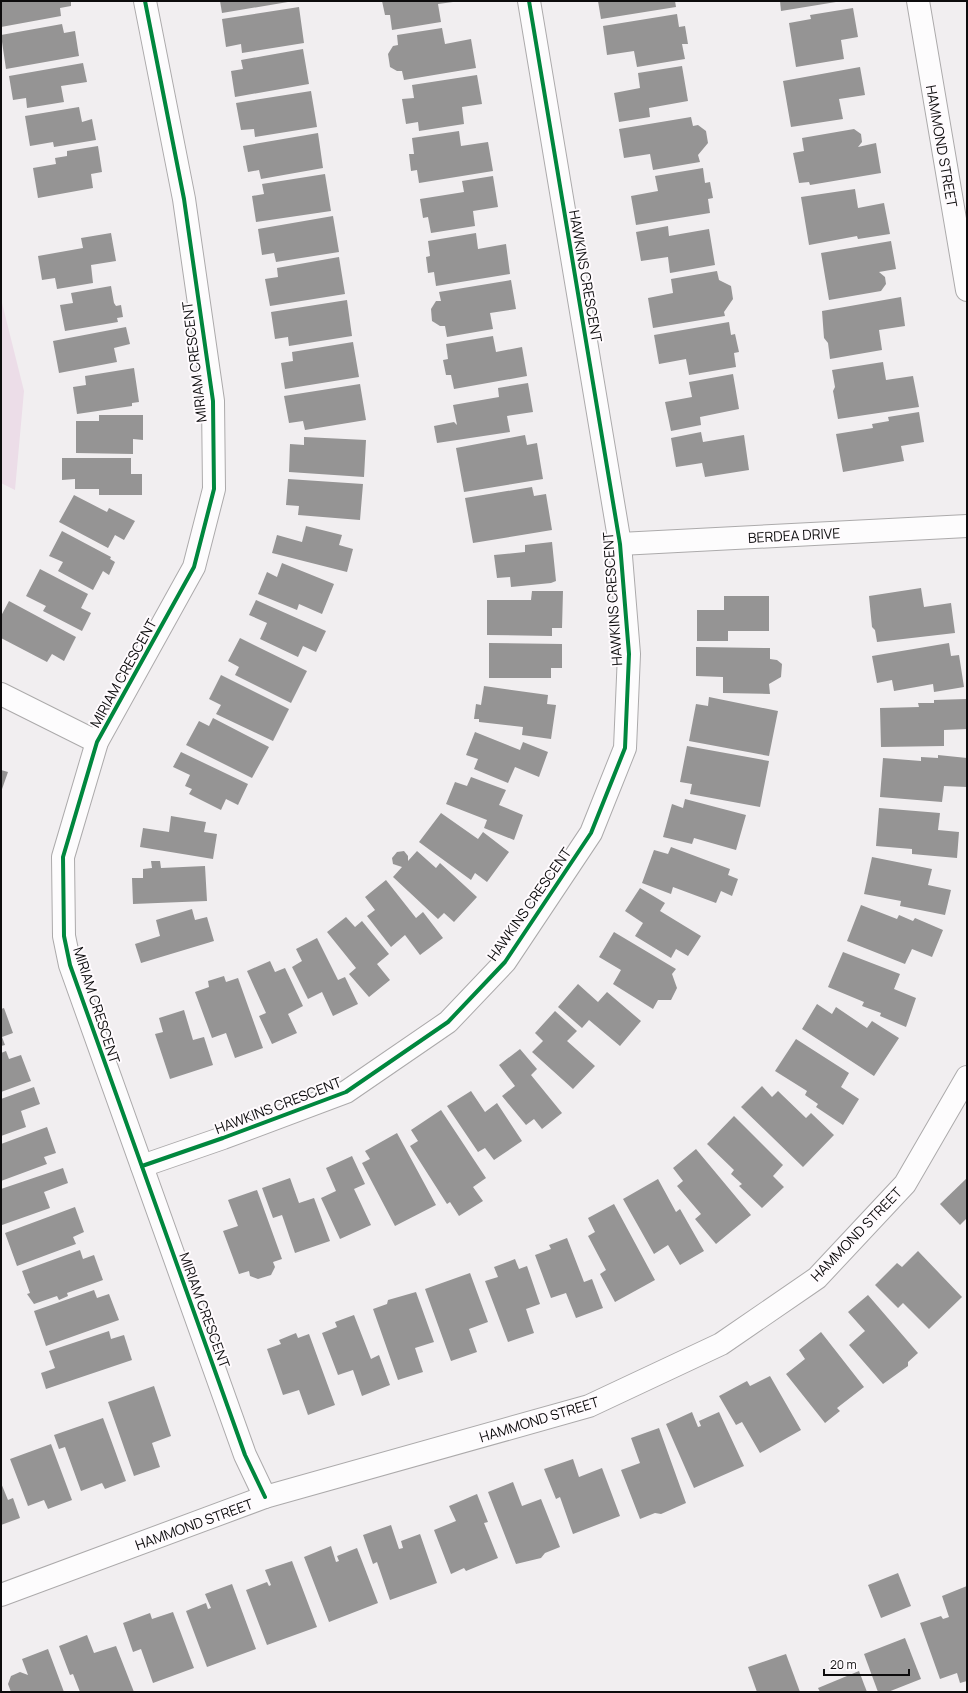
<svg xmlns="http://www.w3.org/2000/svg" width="968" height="1693" font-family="Manrope,sans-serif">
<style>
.green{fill:#ecdde8}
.building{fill:#959494}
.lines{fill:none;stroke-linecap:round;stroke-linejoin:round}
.minor-casing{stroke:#acaaab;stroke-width:24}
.minor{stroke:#fdfcfd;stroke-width:22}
.cycleway-casing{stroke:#fffbfe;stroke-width:6}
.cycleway{stroke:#00873e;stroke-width:4}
.labels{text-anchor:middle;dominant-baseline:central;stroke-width:4;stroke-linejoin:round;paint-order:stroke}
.street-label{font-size:14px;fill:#0d0c0d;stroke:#fffbfe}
</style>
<rect width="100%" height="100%" fill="#f1eef0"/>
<!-- green -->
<polygon class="green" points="1,299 24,391 15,490 1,483"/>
<!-- building -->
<g class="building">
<polygon points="1,1 71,1 71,6 60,8 61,16 1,27"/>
<polygon points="220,1 288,1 288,2 222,13"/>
<polygon points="382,1 452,1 453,2 438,4 441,22 392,30 390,15 385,15"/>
<polygon points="598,1 675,1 676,7 601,19"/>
<polygon points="780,1 836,1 836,2 781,11"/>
<polygon points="299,7 304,43 242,53 241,44 226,47 222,19"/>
<polygon points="853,8 858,37 841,40 844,59 796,67 789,23 811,19 810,15"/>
<polygon points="677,14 679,27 685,26 688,44 682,44 685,59 637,67 634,51 607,55 603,26"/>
<polygon points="62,24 64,33 75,31 79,56 6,69 1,35"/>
<polygon points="442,28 445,44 471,39 476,68 404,80 402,71 397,71 390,67 388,54 393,46 398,45 397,35"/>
<polygon points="303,49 309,84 235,97 231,71 243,69 241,60"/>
<polygon points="83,63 87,82 61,86 64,102 27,108 26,98 13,100 9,76"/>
<polygon points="682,66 688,101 649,108 650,117 619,122 614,93 640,88 638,73"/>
<polygon points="860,67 865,95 839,99 843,119 791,127 783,81"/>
<polygon points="477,75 482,104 462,107 464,124 419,131 418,122 406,124 402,99 414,98 412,85"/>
<polygon points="311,91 317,127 255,137 254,129 241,130 236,103"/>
<polygon points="79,107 82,122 92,119 96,140 54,147 53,142 30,146 25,116"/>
<polygon points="691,117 693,126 698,125 706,131 708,143 698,155 700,162 653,170 650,154 624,158 619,129"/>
<polygon points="854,129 861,134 862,142 858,147 876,143 881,173 810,185 809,182 799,183 793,153 804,151 802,138"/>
<polygon points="459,131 461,146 488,142 493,171 419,183 417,170 411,171 409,154 414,154 412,138"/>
<polygon points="318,133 323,168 261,179 259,170 248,172 243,146"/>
<polygon points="98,146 102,172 91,174 93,188 38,198 33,168 56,164 55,158 67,156 67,151"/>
<polygon points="703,168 705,183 710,182 713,198 708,199 710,213 636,225 631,196 658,191 655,176"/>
<polygon points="325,174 331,211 256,222 252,196 264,194 262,184"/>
<polygon points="493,176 498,207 473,211 475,226 431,233 428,217 423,218 420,199 464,192 462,181"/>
<polygon points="855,189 858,208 884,203 890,234 858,239 857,236 809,245 801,197"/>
<polygon points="333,216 339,252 276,262 274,253 262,255 258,229"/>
<polygon points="668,226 669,236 709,229 715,265 670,273 668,257 641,261 636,232"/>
<polygon points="111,233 116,261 91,265 93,283 57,289 55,278 42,280 38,256 83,248 81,238"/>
<polygon points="476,233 478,249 506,244 510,274 436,286 434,272 428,273 426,257 430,256 428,241"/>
<polygon points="891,241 896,269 879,272 885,277 886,284 881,291 829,300 821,253"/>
<polygon points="339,257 345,294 270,306 265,279 278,277 277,268"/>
<polygon points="717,271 719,280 731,286 733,299 724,312 725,316 653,328 648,298 673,293 671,279"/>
<polygon points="511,280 516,309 490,313 493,329 447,337 445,326 440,326 432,321 431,309 436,301 441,301 439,292"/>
<polygon points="111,286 114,303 116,306 121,305 123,317 117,318 118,322 65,331 60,305 73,303 71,293"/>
<polygon points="901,297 905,326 879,330 882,350 830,359 828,343 824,338 822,311"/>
<polygon points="347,300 352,336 289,346 288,337 275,339 271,312"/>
<polygon points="729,322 731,335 735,334 739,352 734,353 736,367 689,375 686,359 659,364 654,335"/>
<polygon points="126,327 130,344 114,348 117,362 59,373 53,341"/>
<polygon points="493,336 496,352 522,347 527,376 454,389 451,375 446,375 443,360 448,359 446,344"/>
<polygon points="353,342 359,377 285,389 281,363 293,361 292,352"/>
<polygon points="883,362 886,380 913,376 919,407 838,419 833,391 835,387 832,370"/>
<polygon points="134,368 139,402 132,403 132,406 77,414 73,387 86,385 85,376"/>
<polygon points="733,374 739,409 700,417 701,425 671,431 665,402 692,397 689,382"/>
<polygon points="528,383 533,412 507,416 510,432 437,443 434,426 454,422 457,425 453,405 499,397 498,388"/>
<polygon points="360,384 366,420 305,430 303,421 289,423 284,396"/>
<polygon points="919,412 924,442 901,446 904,461 843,472 836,434 873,428 872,424 889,421 888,417"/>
<polygon points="99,415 143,415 143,440 133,439 133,454 76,453 76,421 99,421"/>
<polygon points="701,432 703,442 744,435 749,470 705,477 702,463 676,467 671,438"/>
<polygon points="525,435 527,445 537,443 543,479 464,492 456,448"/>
<polygon points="304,437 366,440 364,477 289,472 290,444 304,445"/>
<polygon points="62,458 131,458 131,474 142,474 142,495 99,495 99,489 75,489 75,479 62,480"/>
<polygon points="288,479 363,484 360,520 298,515 299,506 286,505"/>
<polygon points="532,487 534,496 546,494 552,530 473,543 465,498"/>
<polygon points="74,495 107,512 109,508 135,521 124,540 115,535 108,548 59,522"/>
<polygon points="306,526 342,535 339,545 353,549 347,572 272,553 277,535 302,542"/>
<polygon points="62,531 111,557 110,559 115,562 109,575 103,571 93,590 58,571 63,562 49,556"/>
<polygon points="552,542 556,581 551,583 511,587 510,577 497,578 494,555 525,552 525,545"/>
<polygon points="282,563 334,584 322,614 299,604 297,610 258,594 267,572 277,577"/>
<polygon points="40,569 88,594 81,608 91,613 82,631 43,611 46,606 26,596"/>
<polygon points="921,588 924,607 951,603 955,633 877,642 875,630 872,627 869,596"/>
<polygon points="532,591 563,591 562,628 552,628 552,636 487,635 487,600 531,600"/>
<polygon points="724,596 769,596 769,631 728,631 728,641 697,641 697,610 724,610"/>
<polygon points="256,600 326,631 316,652 303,646 298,657 260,639 267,623 249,615"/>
<polygon points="9,601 76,637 64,661 52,654 47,662 1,638 1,616"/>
<polygon points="240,638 307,671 291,703 235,675 239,667 228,661"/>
<polygon points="489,643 562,644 562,668 551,668 551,678 489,678"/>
<polygon points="949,643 951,656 959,655 964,687 934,692 933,684 894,691 892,680 877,683 872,656"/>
<polygon points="696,647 770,648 770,659 777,660 782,664 781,677 769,684 770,694 723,693 723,677 696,676"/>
<polygon points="221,675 289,709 273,741 216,714 221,705 209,699"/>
<polygon points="484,686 548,695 547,704 556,705 551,739 522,735 523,727 479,722 479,719 474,719 476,704 481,705"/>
<polygon points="709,697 778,711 769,756 689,741 696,704 708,706"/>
<polygon points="966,699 967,729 944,730 944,746 881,747 880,708 919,707 918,703 934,703 934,700"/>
<polygon points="213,718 269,747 252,778 186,745 199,721 209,726"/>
<polygon points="475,732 520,750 523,742 548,752 539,777 515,767 508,783 474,769 478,759 466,755"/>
<polygon points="687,746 769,761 760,807 690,794 692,784 680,782"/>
<polygon points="181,752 248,784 238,805 226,799 221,810 189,794 192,789 185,786 190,775 173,767"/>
<polygon points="938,755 967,758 967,787 944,786 942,802 880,797 883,758 921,761 921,757 938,758"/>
<polygon points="1,770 8,772 1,792"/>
<polygon points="471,777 506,790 499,805 523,815 514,840 484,828 487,820 446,804 455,782 467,786"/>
<polygon points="685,799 746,815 736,850 694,838 692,844 663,837 672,804 683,808"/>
<polygon points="879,808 940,813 938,830 959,832 957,858 912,854 912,849 876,846"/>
<polygon points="441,813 478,839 483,832 509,852 487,882 475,873 471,880 419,842"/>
<polygon points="171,816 206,822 204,832 217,834 213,859 140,847 143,828 169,832"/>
<polygon points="671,847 730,869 728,875 738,879 732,896 721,891 716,903 673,887 671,894 642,883 654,850 668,854"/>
<polygon points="404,851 408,856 408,861 417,851 436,868 440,863 477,897 454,922 444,913 438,919 393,877 402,867 393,864 392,858 397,852"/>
<polygon points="872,857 932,869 928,885 951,890 945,915 900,906 901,901 864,894"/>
<polygon points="151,861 160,861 161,868 205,866 207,901 133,904 132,878 143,878 143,869 152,868"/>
<polygon points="386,880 416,918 423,912 443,938 420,955 405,935 391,947 367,916 375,910 365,897"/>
<polygon points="640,888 665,903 660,911 701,936 688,956 676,949 671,958 635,936 643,923 625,911"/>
<polygon points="861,905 897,919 899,915 913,921 915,918 943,930 932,957 912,949 905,964 847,941"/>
<polygon points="192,909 195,920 207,917 214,941 141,963 135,944 160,936 156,920"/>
<polygon points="346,917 355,927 362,921 389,954 377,964 390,980 369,997 349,974 356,968 327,932"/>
<polygon points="614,932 676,969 672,974 677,988 671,1000 658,1000 653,1009 613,984 621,970 599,957"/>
<polygon points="317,938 338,980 345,977 358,1004 333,1016 322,992 308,999 292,967 302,961 296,949"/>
<polygon points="843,952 900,974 894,989 916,998 906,1027 880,1016 881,1013 862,1006 864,1002 828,987"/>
<polygon points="270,961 275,972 285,968 303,1006 288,1014 297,1033 272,1044 259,1016 266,1013 247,971"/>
<polygon points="224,976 226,982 238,978 263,1048 235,1058 226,1033 212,1038 195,992 209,987 208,981"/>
<polygon points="578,984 598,1002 607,992 641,1021 620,1046 589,1020 582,1028 558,1007"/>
<polygon points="817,1004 832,1014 836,1007 867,1028 872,1021 899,1038 874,1076 802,1029"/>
<polygon points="4,1008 13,1033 2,1037 5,1045 1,1046 1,1009"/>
<polygon points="184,1010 193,1040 204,1037 213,1065 170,1079 155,1034 163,1032 159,1018"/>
<polygon points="555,1011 577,1031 567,1041 595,1066 573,1089 532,1052 543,1041 535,1033"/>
<polygon points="796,1039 849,1073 841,1087 859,1099 843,1125 816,1107 818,1104 805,1095 807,1091 775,1071"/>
<polygon points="520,1049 537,1069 531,1075 562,1113 542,1129 534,1119 526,1125 502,1096 515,1086 499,1065"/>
<polygon points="6,1051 9,1059 21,1055 31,1081 1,1092 1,1053"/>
<polygon points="762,1086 772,1097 778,1091 806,1118 811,1113 834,1135 803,1167 741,1107"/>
<polygon points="34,1087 40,1104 21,1111 26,1127 1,1136 1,1099"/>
<polygon points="471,1091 485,1112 497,1103 522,1141 494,1160 485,1148 478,1152 447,1106"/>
<polygon points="441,1110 486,1178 473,1187 483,1201 459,1216 450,1202 447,1204 410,1146 418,1141 411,1130"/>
<polygon points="734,1116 783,1165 773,1176 784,1187 762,1208 739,1186 742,1184 731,1174 734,1170 707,1144"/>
<polygon points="47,1127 56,1153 44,1157 47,1164 1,1181 1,1144"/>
<polygon points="397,1133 436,1205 395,1226 362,1163 370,1159 365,1151"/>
<polygon points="696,1149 751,1215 716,1244 695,1219 701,1214 677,1186 683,1181 673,1168"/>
<polygon points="352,1156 365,1184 354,1189 371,1225 340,1239 321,1198 336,1191 326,1168"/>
<polygon points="63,1168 68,1183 44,1192 50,1208 2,1225 1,1221 1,1189"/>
<polygon points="290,1178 299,1203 314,1198 330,1241 295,1253 282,1215 273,1218 262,1188"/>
<polygon points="967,1178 967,1218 960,1225 940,1204"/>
<polygon points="658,1179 676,1212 680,1209 704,1251 680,1265 668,1245 654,1254 623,1199"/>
<polygon points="257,1190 282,1259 273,1262 275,1267 271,1275 258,1279 250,1276 249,1271 239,1274 223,1231 238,1226 228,1200"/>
<polygon points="614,1204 655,1280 615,1302 600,1274 606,1270 588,1236 595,1232 588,1218"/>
<polygon points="75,1207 84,1232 73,1237 76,1244 17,1266 5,1233"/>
<polygon points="567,1238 584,1282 592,1279 603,1308 576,1318 566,1293 551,1298 535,1255 551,1249 549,1245"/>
<polygon points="80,1250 83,1259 94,1255 103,1280 67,1293 68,1296 59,1300 57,1296 34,1304 27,1294 30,1293 22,1271"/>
<polygon points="918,1251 962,1297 929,1329 903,1303 898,1308 875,1285 897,1263 902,1267"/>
<polygon points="515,1259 519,1269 527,1266 540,1304 526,1309 534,1333 508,1342 485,1281 498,1277 494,1267"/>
<polygon points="470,1273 488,1322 469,1329 477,1352 451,1361 425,1289"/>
<polygon points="94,1290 97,1298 109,1294 119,1320 46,1346 34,1311"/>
<polygon points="416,1292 434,1342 415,1348 423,1372 398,1380 373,1309 387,1304 388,1300"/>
<polygon points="868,1295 918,1353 908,1362 908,1366 883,1384 849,1345 865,1331 848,1312"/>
<polygon points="354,1315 371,1359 379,1355 390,1385 362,1396 353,1370 338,1375 322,1333 337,1327 335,1322"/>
<polygon points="109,1331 111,1339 124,1335 132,1360 46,1389 41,1373 55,1368 49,1351"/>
<polygon points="821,1332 864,1387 837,1408 840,1411 825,1423 786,1374 805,1359 799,1350"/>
<polygon points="296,1333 298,1338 309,1334 335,1405 308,1415 299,1390 283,1395 267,1349 281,1344 279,1340"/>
<polygon points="770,1376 801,1430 760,1453 742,1422 736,1425 719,1396 747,1381 750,1386"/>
<polygon points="154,1386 171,1436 152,1443 160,1467 134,1476 108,1402"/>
<polygon points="692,1412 698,1427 701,1426 699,1421 719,1412 744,1466 694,1488 666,1424"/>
<polygon points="103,1418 126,1481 105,1489 102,1483 81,1491 65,1447 59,1449 54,1435"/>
<polygon points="659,1428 686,1503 661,1514 655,1513 640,1519 621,1470 640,1463 631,1438"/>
<polygon points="51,1444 72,1500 48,1509 44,1500 28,1506 10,1459"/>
<polygon points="573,1459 579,1477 602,1468 620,1516 573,1534 560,1497 556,1499 544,1469"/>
<polygon points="513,1482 522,1506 541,1499 560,1547 545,1553 541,1558 516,1564 488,1492"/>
<polygon points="1,1483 8,1500 13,1498 20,1518 1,1525"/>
<polygon points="477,1494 488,1522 484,1523 498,1558 466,1571 464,1568 451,1574 434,1530 456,1521 449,1506"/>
<polygon points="391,1525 399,1549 403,1548 401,1541 420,1534 437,1583 390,1600 377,1562 373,1564 363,1535"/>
<polygon points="331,1546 336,1562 339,1561 337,1556 357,1548 378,1603 329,1622 304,1557"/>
<polygon points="292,1561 317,1627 267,1645 246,1590 267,1582 269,1586 271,1585 265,1570"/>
<polygon points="898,1573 911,1606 881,1618 868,1585"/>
<polygon points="232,1584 256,1649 207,1667 186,1611 206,1603 208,1609 211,1608 205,1594"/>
<polygon points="967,1586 967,1681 960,1683 957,1673 940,1679 920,1623 941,1616 943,1619 949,1617 942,1596"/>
<polygon points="173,1612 194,1668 153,1683 141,1649 133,1652 123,1623 150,1613 152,1619"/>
<polygon points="87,1635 94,1653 116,1646 134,1692 80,1692 73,1674 70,1675 59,1646"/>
<polygon points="905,1638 921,1679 888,1692 878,1692 864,1654"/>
<polygon points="48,1649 64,1692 11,1692 8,1684 11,1676 20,1672 28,1675 22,1659"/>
<polygon points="786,1654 800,1692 757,1692 748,1667"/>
<polygon points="859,1671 867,1692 820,1692 818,1688"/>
</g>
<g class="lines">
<defs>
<g id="minor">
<polyline points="145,1 184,199 213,401 214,489 194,567 97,742 63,857 64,936 70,965 245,1455 265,1497"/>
<polyline points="918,1 967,290"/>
<polyline points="620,544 967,526"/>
<polyline points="1,694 97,742"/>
<polyline points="142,1166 223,1138 346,1092 448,1022 505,962 591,833 625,748 629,654 620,544 529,1"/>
<polyline points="1,1595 265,1497 589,1406 721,1344 817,1278 905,1184 967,1077"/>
</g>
</defs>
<!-- minor casing -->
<use href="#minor" class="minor-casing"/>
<!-- minor -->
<use href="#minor" class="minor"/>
<defs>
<g id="cycleway">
<polyline points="145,1 184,199 213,401 214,489 194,567 97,742 63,857 64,936 70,965 245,1455 265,1497"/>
<polyline points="142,1166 223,1138 346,1092 448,1022 505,962 591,833 625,748 629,654 620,544 529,1"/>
</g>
</defs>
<!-- cycleway casing -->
<use href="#cycleway" class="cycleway-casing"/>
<!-- cycleway -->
<use href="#cycleway" class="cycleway"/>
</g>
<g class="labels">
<!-- street labels -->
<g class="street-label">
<text transform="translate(942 146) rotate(80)">HAMMOND STREET</text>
<text transform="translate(586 276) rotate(80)">HAWKINS CRESCENT</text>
<text transform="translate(194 362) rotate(-97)">MIRIAM CRESCENT</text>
<text transform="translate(794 535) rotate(-3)">BERDEA DRIVE</text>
<text transform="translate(612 599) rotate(-94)">HAWKINS CRESCENT</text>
<text transform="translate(123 673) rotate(-61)">MIRIAM CRESCENT</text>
<text transform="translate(529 904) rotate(-55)">HAWKINS CRESCENT</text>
<text transform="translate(97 1005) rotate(72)">MIRIAM CRESCENT</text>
<text transform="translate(278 1105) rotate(-21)">HAWKINS CRESCENT</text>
<text transform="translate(856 1234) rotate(-46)">HAMMOND STREET</text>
<text transform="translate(205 1310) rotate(70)">MIRIAM CRESCENT</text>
<text transform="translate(539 1419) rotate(-17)">HAMMOND STREET</text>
<text transform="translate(194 1524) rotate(-20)">HAMMOND STREET</text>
</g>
</g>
<!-- border -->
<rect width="968" height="1693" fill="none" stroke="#0d0c0d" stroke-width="4"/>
<!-- scale -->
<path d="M824 1669v6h85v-6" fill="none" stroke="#0d0c0d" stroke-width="2"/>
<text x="830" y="1669" font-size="12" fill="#0d0c0d" stroke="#fffbfe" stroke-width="3" paint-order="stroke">20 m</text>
</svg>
